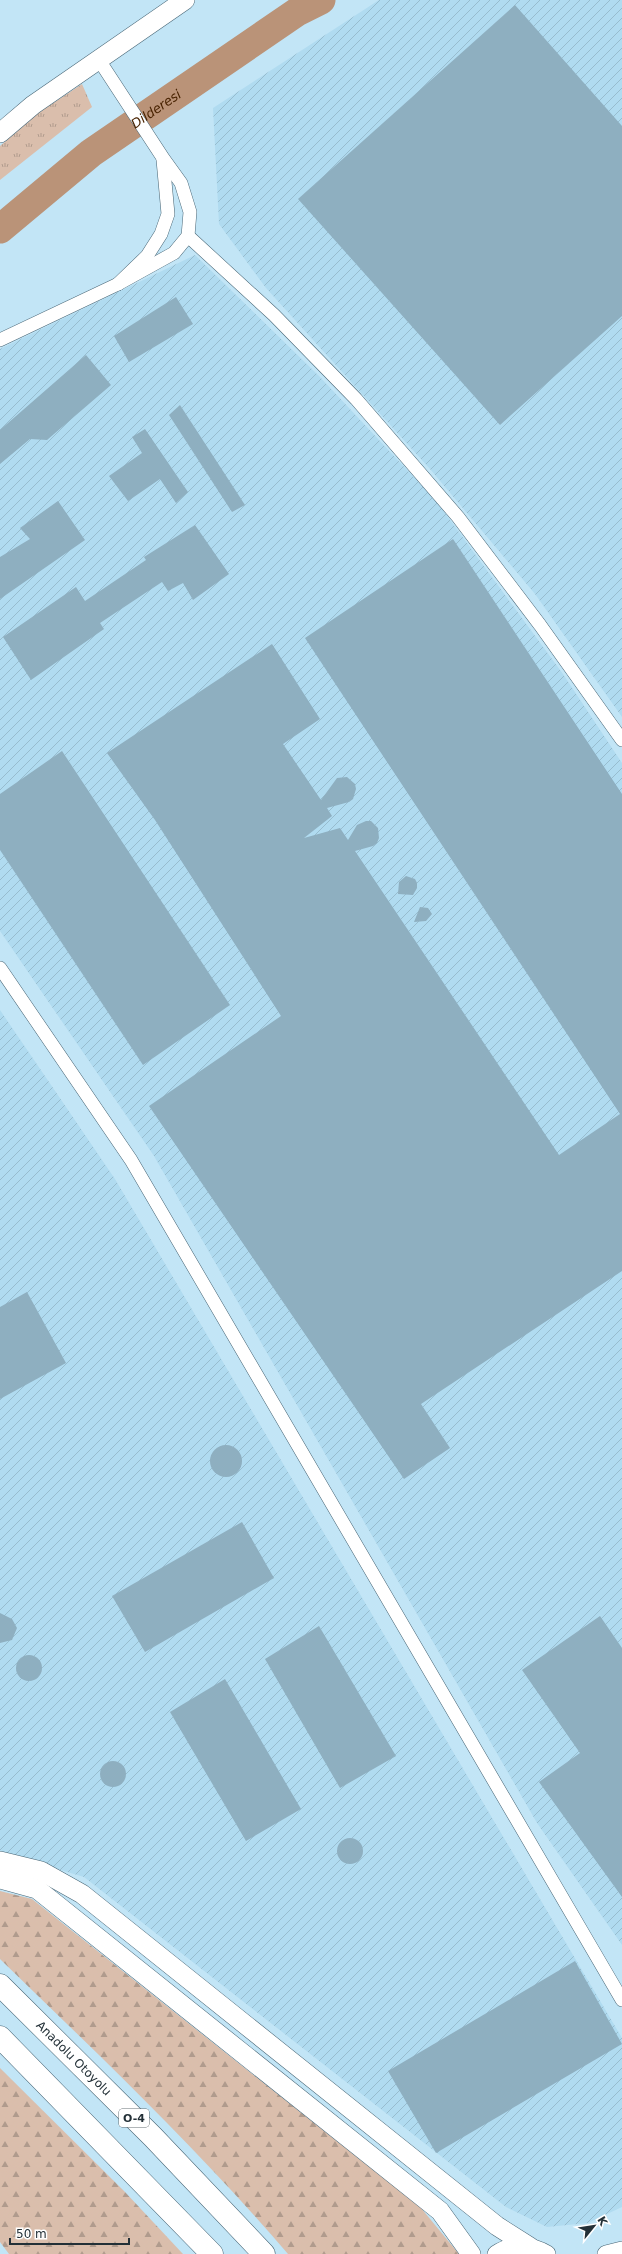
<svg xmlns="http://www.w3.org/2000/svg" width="622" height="2254" font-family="'DejaVu Sans',sans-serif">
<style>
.industrial{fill:url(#industrial-furrows)}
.grass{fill:url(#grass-tufts)}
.forest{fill:url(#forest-firs)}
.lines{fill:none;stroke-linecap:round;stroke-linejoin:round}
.river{stroke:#ba9378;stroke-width:29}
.building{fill:#8eafc0}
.minor-casing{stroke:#476575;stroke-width:14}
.tertiary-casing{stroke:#476575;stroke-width:18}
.secondary-casing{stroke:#476575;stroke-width:20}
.motorway-casing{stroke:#476575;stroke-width:23}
.minor{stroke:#fff;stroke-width:13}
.tertiary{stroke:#fff;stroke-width:17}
.secondary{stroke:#fff;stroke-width:19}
.motorway{stroke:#fff;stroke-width:22}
.labels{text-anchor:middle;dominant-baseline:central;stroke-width:3.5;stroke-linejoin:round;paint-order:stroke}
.shield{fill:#fff;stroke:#656e73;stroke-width:1}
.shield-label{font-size:11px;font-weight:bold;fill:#233037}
.street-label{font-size:12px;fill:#233037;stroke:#fff}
.water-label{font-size:13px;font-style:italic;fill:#482201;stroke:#fff}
</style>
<defs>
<pattern id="industrial-furrows" width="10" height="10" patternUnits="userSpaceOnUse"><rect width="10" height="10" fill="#b0dbf0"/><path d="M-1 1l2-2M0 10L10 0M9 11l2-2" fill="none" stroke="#97bcce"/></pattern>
<pattern id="grass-tufts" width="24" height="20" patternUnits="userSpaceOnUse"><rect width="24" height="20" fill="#dabeac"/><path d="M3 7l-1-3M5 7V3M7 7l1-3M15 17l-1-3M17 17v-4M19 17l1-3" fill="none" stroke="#b09b8d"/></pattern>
<pattern id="forest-firs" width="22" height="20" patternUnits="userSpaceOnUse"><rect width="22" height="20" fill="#dabeac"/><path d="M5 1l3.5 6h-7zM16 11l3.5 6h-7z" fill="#b09b8d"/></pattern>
</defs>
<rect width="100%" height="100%" fill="#c2e5f6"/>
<!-- industrial -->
<g class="industrial">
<polygon points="379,0 622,0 622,717 535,594 430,469 266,288 219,224 213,108"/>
<polygon points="195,255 320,377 437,502 563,674 622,763 622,1945 537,1823 154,1156 0,931 0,349"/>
<polygon points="0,1010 115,1179 622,2038 622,2207 588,2223 547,2227 506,2207 84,1877 0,1852"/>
</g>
<!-- grass -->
<polygon class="grass" points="82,84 92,107 0,180 0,146 38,113"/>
<!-- forest -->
<g class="forest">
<path d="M 0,1891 L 32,1899 L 421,2208 L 459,2254 L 288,2254 C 199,2150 98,2054 0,1959 Z"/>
<polygon points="0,2068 125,2192 183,2254 9,2254 0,2242"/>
</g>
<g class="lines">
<!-- river -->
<path class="river" id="s1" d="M 0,229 L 91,153 L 297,12 L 321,0"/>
</g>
<!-- building -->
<g class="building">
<polygon points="515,5 622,126 622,316 500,425 298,199"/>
<polygon points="176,297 193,324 129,362 114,336"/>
<polygon points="86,355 111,385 47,440 30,439 0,464 0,430"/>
<polygon points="180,405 245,505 232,512 169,415"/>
<polygon points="145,429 188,492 176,503 160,479 128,501 109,476 142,453 132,437"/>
<polygon points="58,501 85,540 0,599 0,557 30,539 20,528"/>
<polygon points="195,525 229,574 193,600 183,583 168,591 162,582 100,623 104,629 31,680 3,637 76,587 85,601 146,560 144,557"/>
<polygon points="453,539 622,794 622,1271 421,1404 450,1448 404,1479 149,1106 281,1016 155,820 107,753 272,644 320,719 283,744 321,800 337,778 347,777 355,784 356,789 353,799 349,802 327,808 332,816 304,838 340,828 348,840 357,825 366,821 371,821 378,828 379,838 377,843 373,846 355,851 559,1155 620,1114 305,638"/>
<polygon points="62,751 230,1005 143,1065 0,850 0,794"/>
<polygon points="406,876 415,879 417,883 417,888 413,895 398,894 399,882"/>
<polygon points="420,907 428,908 432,914 426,921 414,922"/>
<polygon points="27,1292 66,1363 0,1399 0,1307"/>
<circle cx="226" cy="1461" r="16"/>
<polygon points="242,1522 274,1578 145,1652 112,1596"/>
<polygon points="0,1613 12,1619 17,1628 12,1640 0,1643"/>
<polygon points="600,1616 622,1648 622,1897 539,1782 580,1753 522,1670"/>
<polygon points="319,1626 396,1756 340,1788 265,1659"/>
<circle cx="29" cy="1668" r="13"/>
<polygon points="225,1679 301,1809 246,1841 170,1712"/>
<circle cx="113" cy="1774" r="13"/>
<circle cx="350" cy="1851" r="13"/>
<polygon points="575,1961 622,2044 436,2153 388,2071"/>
</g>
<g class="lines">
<defs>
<g id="minor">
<polyline points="99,60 163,158 181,183 190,212 188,236 174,253 118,284"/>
<polyline points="188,236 274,315 356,399 458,517 540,625 622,740"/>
<polyline points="0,340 118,284 147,256 161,234 168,214 163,160"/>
<polyline points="0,968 131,1160 622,2000"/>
</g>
<g id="tertiary">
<path d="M 496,2254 C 512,2243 531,2244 547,2254"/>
<polyline points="606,2254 622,2250"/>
</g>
<g id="secondary">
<polyline points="0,133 33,105 185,0"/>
<polyline points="0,1861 41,1871 82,1894 497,2226 530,2247"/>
<polyline points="0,1879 37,1889 440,2211 471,2254"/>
</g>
<g id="motorway">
<path id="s2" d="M 0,1985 L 153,2137 L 264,2254"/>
<polyline points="0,2037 212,2254"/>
</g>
</defs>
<!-- minor casing -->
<use href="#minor" class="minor-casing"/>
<!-- tertiary casing -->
<use href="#tertiary" class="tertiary-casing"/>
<!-- secondary casing -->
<use href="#secondary" class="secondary-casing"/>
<!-- motorway casing -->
<use href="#motorway" class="motorway-casing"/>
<!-- minor -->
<use href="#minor" class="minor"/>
<!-- tertiary -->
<use href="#tertiary" class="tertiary"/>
<!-- secondary -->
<use href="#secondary" class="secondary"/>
<!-- motorway -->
<use href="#motorway" class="motorway"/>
</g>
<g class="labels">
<!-- shield labels -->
<rect class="shield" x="119" y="2109" width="30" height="18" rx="3"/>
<g class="shield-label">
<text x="134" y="2118">O-4</text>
</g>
<!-- street labels -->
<g class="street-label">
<text stroke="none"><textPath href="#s2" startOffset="104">Anadolu Otoyolu</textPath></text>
</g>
<!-- water labels -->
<g class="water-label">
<text stroke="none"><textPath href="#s1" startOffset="197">Dilderesi</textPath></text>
</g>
</g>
<!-- north arrow -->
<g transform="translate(594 2226) rotate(60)" stroke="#ffffff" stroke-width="3" paint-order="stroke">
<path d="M0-3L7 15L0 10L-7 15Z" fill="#233037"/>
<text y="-6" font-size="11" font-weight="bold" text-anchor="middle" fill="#233037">K</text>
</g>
<!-- scale -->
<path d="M10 2238v6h119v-6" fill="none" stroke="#233037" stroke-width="2"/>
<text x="16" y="2238" font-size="12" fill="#233037" stroke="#ffffff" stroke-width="3" paint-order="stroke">50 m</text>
</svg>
